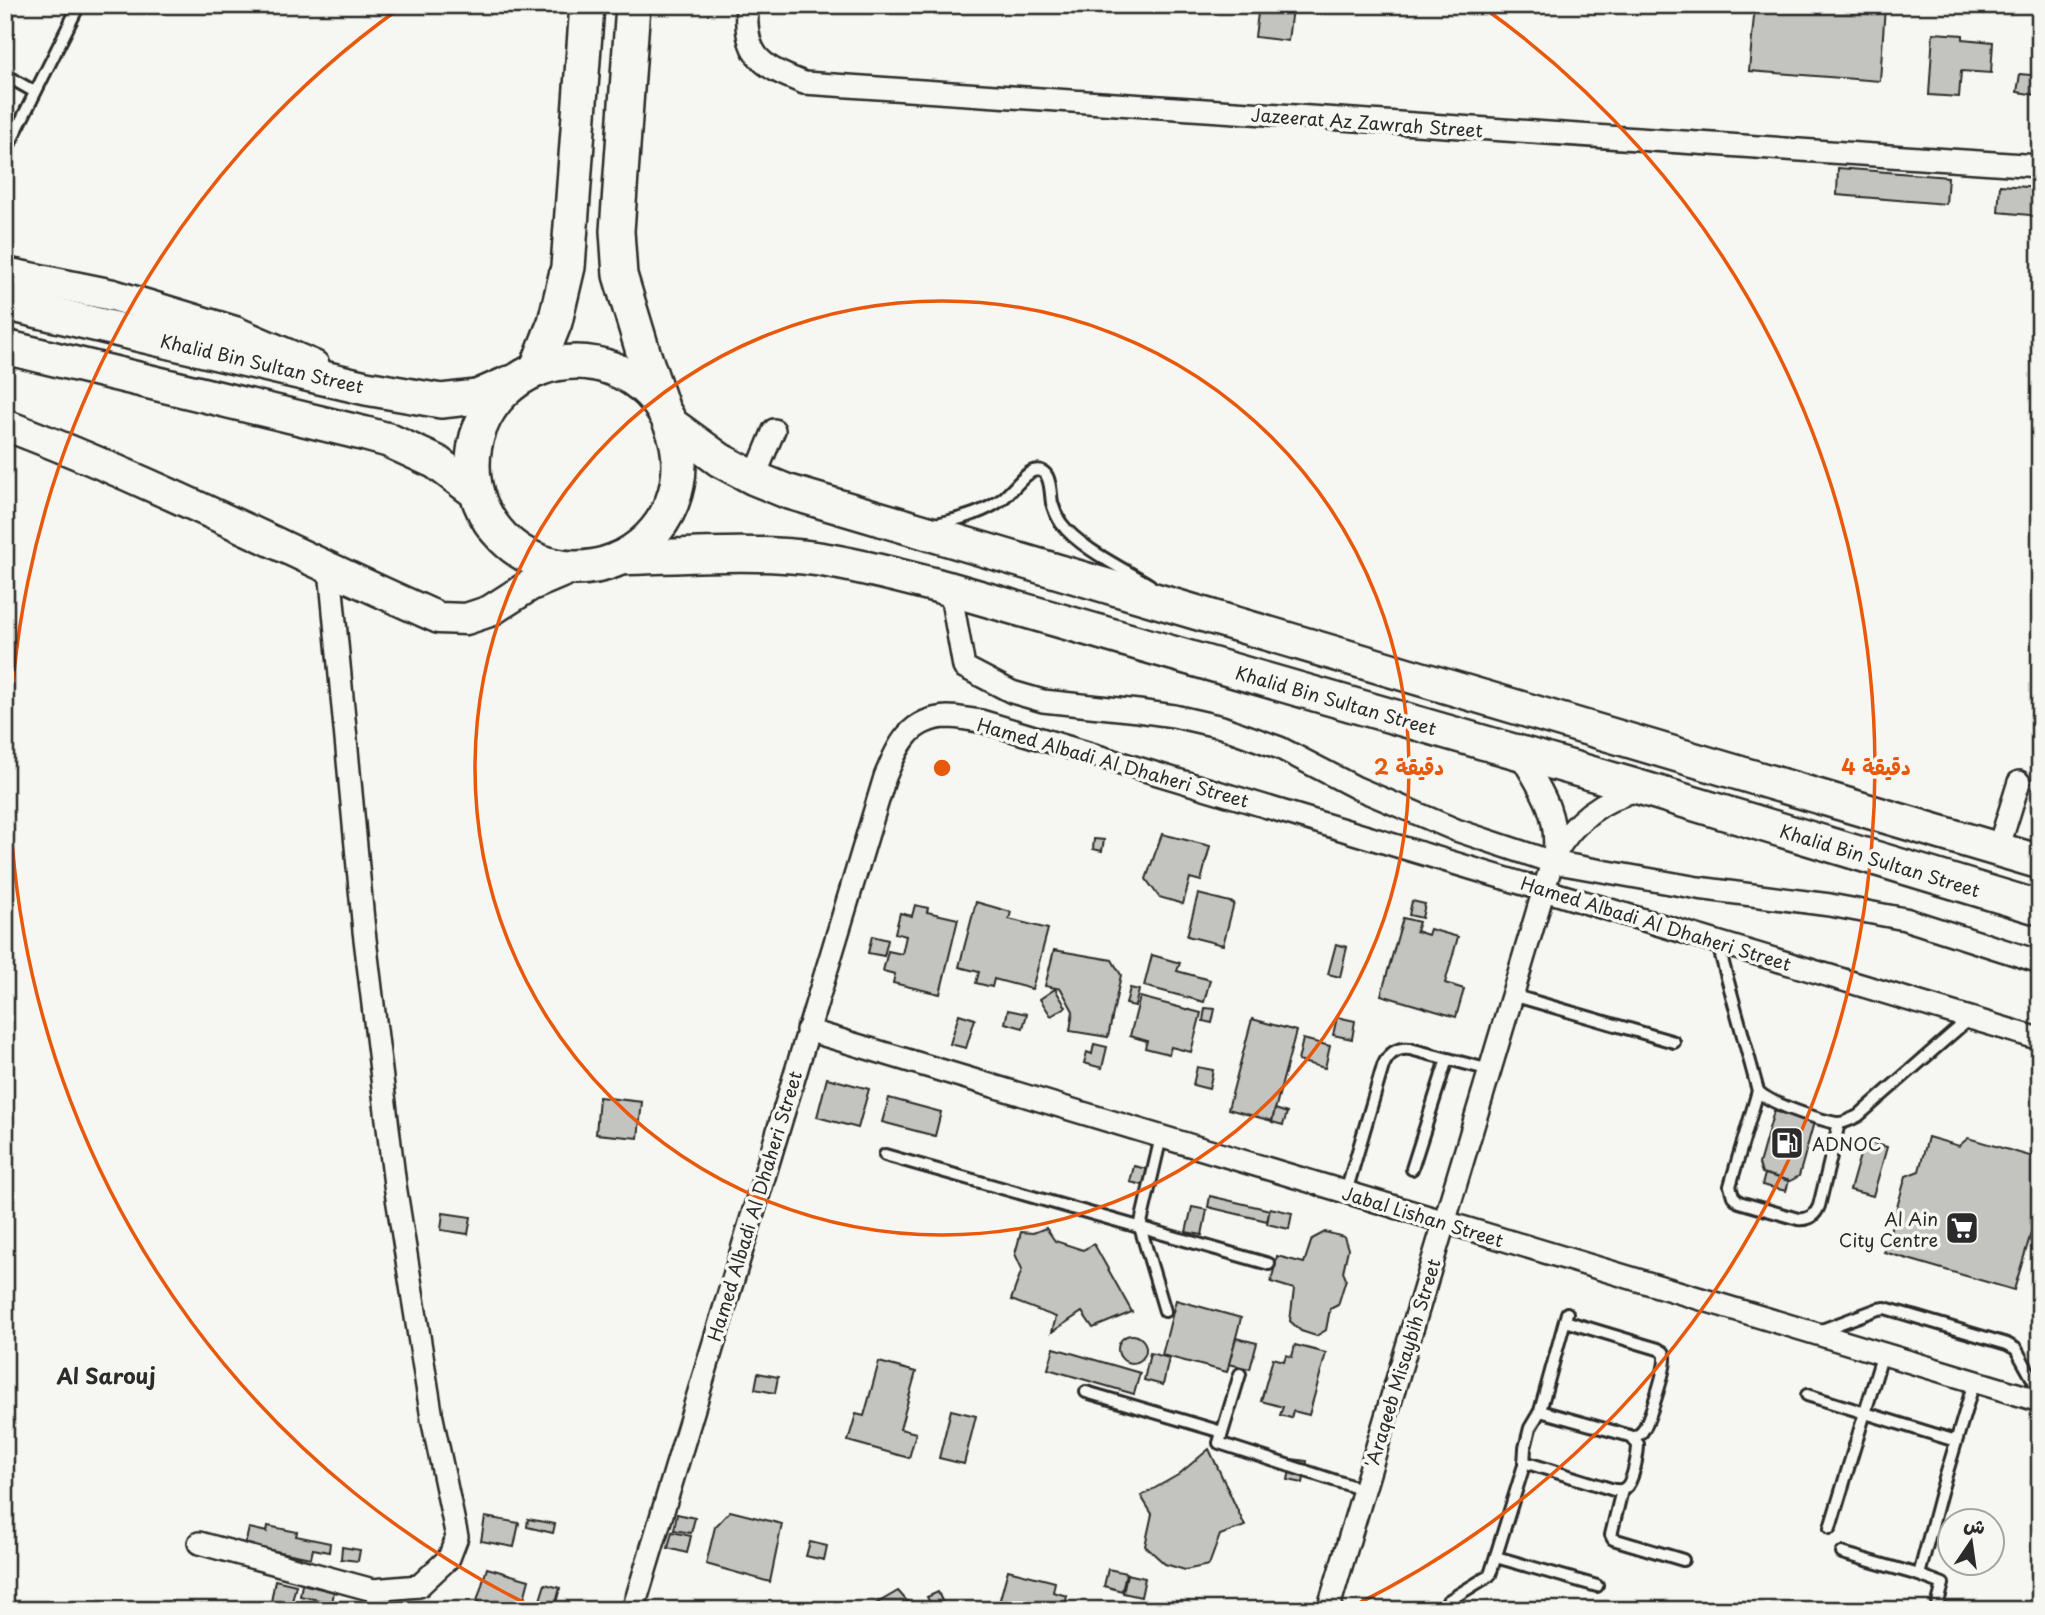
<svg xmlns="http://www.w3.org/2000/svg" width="2045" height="1615" font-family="'Playpen Sans','Playpen Sans Arabic',sans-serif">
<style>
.building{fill:#c3c3c0;stroke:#2b2b2b;stroke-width:2}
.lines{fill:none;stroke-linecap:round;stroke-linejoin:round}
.lane-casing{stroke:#2b2b2b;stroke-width:16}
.street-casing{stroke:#2b2b2b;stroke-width:26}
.secondary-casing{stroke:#2b2b2b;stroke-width:35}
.primary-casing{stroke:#2b2b2b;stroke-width:38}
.lane{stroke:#f6f6f2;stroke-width:10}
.street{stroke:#f6f6f2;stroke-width:21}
.secondary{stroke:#f6f6f2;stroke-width:30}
.primary{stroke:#f6f6f2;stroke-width:33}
.ring{fill:none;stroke:#e8590c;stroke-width:3.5}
.labels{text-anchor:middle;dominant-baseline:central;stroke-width:7;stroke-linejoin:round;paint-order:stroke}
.street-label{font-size:18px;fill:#2b2b2b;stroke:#f6f6f2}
.poi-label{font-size:18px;fill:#2b2b2b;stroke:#f6f6f2;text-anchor:start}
.quarter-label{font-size:21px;font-weight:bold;fill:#2b2b2b;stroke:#f6f6f2}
.centre{fill:#e8590c;stroke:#f6f6f2;stroke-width:3.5}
.ring-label{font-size:21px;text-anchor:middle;font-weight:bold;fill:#e8590c;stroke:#f6f6f2;stroke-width:7;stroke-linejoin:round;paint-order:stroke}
</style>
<rect width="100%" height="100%" fill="#f6f6f2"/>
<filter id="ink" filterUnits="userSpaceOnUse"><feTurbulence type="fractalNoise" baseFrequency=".0143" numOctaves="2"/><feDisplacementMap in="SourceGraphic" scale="14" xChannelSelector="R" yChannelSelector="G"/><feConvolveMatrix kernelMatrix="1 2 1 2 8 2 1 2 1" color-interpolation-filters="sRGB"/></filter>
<g filter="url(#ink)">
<!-- building -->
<g class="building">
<polygon points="1259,5 1292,8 1288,41 1255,37"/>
<polygon points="1755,5 1898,5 1885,6 1880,81 1749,71"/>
<polygon points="1933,33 1963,35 1963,39 1993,42 1991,73 1961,71 1959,97 1929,95"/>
<polygon points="2020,74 2040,76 2037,95 2017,92"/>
<polygon points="1838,168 1948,177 1946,204 1837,195"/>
<polygon points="2000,185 2040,188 2040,216 1998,212"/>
<polygon points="1162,834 1210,846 1201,881 1190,878 1183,904 1159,897 1146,879"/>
<polygon points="1094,839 1104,840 1102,851 1093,849"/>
<polygon points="1198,894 1234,903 1223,945 1187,936"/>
<polygon points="1412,901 1425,904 1422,918 1409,915"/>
<polygon points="976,902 1011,912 1009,919 1048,929 1032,989 994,979 992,987 976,983 979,972 959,967"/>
<polygon points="915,905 928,908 927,912 958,919 940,994 893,983 895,974 883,971 888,951 902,954 906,936 895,933 900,913 912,916"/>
<polygon points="1403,918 1419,922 1416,931 1428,935 1430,929 1458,937 1445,983 1464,989 1456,1017 1381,995"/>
<polygon points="872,936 888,940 884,956 868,953"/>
<polygon points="1336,944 1347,947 1340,977 1328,974"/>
<polygon points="1054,950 1112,960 1121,975 1108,1037 1070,1031 1073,1011 1061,989 1045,986"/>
<polygon points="1152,955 1180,963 1177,971 1210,980 1204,1002 1144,986"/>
<polygon points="1130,988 1139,990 1135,1006 1126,1004"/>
<polygon points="1055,989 1066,1007 1051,1016 1040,999"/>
<polygon points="1140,997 1201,1013 1191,1052 1171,1047 1169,1054 1145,1048 1147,1041 1130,1036"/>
<polygon points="1205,1008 1215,1009 1212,1023 1203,1021"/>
<polygon points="1008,1010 1027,1014 1023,1028 1005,1023"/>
<polygon points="959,1014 975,1019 966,1048 950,1044"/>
<polygon points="1337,1017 1355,1021 1352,1039 1333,1035"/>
<polygon points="1252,1019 1296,1031 1272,1121 1228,1109"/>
<polygon points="1303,1039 1330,1046 1325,1068 1298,1061"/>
<polygon points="1094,1044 1107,1047 1102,1068 1084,1063 1087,1052 1092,1054"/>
<polygon points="1197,1067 1213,1070 1209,1089 1193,1085"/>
<polygon points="827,1078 869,1089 858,1128 817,1117"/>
<polygon points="599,1097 642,1102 638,1138 596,1134"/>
<polygon points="889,1098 941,1112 935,1136 882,1122"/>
<polygon points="1275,1109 1287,1113 1283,1125 1272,1122"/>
<polygon points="1774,1111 1814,1122 1799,1176 1790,1181 1762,1173 1759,1164"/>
<polygon points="1928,1137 1959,1146 1968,1138 2040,1159 2040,1203 2014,1290 1884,1252 1906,1176 1919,1171"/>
<polygon points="1864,1141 1887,1147 1873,1196 1850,1190"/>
<polygon points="1134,1166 1151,1170 1147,1186 1130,1182"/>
<polygon points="1765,1174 1789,1181 1786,1191 1762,1185"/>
<polygon points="1210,1196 1270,1210 1267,1221 1208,1207"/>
<polygon points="1192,1207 1207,1210 1202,1235 1186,1232"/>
<polygon points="1270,1208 1292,1213 1289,1229 1267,1224"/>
<polygon points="443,1213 471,1217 468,1234 441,1230"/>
<polygon points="1046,1228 1055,1241 1083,1250 1094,1244 1132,1312 1093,1328 1082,1312 1052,1332 1056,1317 1011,1300 1022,1269 1015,1254 1021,1232 1033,1233"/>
<polygon points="1325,1232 1344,1237 1348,1249 1343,1272 1346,1279 1338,1305 1330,1309 1326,1330 1316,1336 1301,1331 1290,1321 1294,1289 1271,1282 1277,1256 1304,1263 1312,1239"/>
<polygon points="1176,1300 1241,1318 1227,1372 1162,1355"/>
<circle cx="1132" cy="1349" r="14"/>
<polygon points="1236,1338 1257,1343 1250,1369 1229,1364"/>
<polygon points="1295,1345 1326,1353 1309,1415 1293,1411 1291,1418 1280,1415 1283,1407 1261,1401 1273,1358 1284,1361 1286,1355 1292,1357"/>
<polygon points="1054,1348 1140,1373 1134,1394 1048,1369"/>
<polygon points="1150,1353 1169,1358 1163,1385 1144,1380"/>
<polygon points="879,1362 916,1372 900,1429 916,1433 909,1458 848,1441 856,1414 864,1416"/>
<polygon points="758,1373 778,1377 775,1393 755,1389"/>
<polygon points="951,1410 976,1416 964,1464 939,1458"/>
<polygon points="1209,1449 1245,1526 1220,1535 1209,1565 1185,1570 1165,1564 1145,1546 1152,1514 1141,1496 1178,1475"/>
<polygon points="1292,1459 1307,1461 1303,1483 1288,1480"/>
<polygon points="730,1511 782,1524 770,1582 706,1564 715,1527"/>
<polygon points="677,1514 695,1518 691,1533 674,1530"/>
<polygon points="485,1517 519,1523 514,1547 481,1541"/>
<polygon points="528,1519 555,1524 553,1533 527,1527"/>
<polygon points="268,1526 297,1532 296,1536 330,1543 329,1552 313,1549 311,1558 245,1545 249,1528 267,1532"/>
<polygon points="672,1532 691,1536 687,1553 668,1548"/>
<polygon points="810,1542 827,1546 824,1560 806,1556"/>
<polygon points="342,1547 360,1550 358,1561 341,1559"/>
<polygon points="487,1568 529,1580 521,1610 481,1610 475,1608"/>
<polygon points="1108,1569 1126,1573 1122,1591 1104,1586"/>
<polygon points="1008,1570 1055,1582 1053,1592 1067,1596 1064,1610 997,1610"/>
<polygon points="1127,1574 1145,1578 1141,1597 1123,1593"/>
<polygon points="275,1580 296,1585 291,1606 271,1602"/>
<polygon points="302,1584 334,1592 332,1603 300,1596"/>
<polygon points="545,1584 560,1588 554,1610 537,1610"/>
<polygon points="898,1591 915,1610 870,1610 874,1605"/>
<polygon points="938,1592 946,1610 925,1610 932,1606 927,1597"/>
</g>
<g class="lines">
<defs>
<g id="lane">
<polyline points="5,14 10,5"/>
<polyline points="5,75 35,92"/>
<polyline points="5,153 79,5"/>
<path d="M 935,524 C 957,520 982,514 1001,500 C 1010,494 1024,474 1033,471 C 1052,466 1050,492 1052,503 C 1054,510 1057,517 1061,523 C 1078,547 1124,569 1150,585"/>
<path d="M 1717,941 L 1758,1091 C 1768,1103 1820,1120 1836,1123 C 1844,1124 1851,1119 1858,1116 L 1970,1018"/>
<polyline points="1512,995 1674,1042"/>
<path d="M 1758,1091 L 1730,1186 L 1733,1196 L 1739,1202 L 1798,1219 C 1808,1220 1815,1216 1819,1206 L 1839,1123"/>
<polyline points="1161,1137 1140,1227 1165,1311"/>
<polyline points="885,1155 1269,1264"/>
<polyline points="1412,1169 1447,1059"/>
<path d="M 1346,1192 L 1383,1066 C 1388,1054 1397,1047 1410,1049 L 1490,1070"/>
<path d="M 1565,1321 L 1658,1349 C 1663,1352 1664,1351 1665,1357 C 1666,1369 1649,1422 1642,1432 C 1639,1435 1637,1436 1633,1438"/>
<polyline points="1819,1331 1878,1309 1885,1308 2007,1344 2016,1349 2040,1392"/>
<polyline points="1240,1374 1219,1443 1364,1490"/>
<polyline points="1086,1392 1222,1432"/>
<polyline points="1807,1395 1956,1441"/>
<path d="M 1524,1462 L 1614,1490 C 1618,1490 1622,1491 1625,1488 C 1633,1483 1638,1454 1638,1444 L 1630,1436 L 1540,1411"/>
<polyline points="1622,1490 1611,1535 1613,1539 1683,1560"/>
<polyline points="1830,1528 1883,1353"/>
<polyline points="1842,1553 1919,1575"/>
<polyline points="1496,1557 1597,1586"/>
<polyline points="1445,1610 1448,1601 1490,1575 1524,1465 1525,1448 1530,1428 1540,1411 1567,1313"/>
<polyline points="1936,1610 1943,1584 1919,1575 1941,1492 1974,1382"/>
</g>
<g id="street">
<path d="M 747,5 C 744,56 760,66 804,83 L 2039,166"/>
<polyline points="754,478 774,430"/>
<polyline points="950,589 964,667 1012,692 1043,701 1138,711 1174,716 1222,727 1280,748 1357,788 1456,830 1552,862 1698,888 1830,905 1905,919 2040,962"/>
<polyline points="1998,849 2019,782"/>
<path d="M 1555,854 C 1574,820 1603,799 1640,789"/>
<polyline points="807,1030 2040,1401"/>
<polyline points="199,1543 373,1590 419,1586 449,1558 457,1537 432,1418 395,1185 364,931 330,569"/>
<path d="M 633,1610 L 885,777 C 898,746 909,718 948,717 C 959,717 971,720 981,721 L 2040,1039"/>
<path d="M 1328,1610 L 1554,856 C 1559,812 1540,789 1519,753"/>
</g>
<g id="secondary">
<polyline points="5,273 113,295 235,332 314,366"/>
<path d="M 5,425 C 153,481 294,554 439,618 L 466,619 L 490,611 L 529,586 L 569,569"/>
</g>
<g id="primary">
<polyline points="633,5 617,231 620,275 644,355 661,404"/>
<polyline points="5,303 366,388 441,401 477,397 509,383"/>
<polyline points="5,347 366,434 388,440 436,462 476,492"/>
<circle cx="576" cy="465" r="103"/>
<polyline points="536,370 555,322 568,267 587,5"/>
<polyline points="672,425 720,460 754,478 786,491 2040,862"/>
<path d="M 621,558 C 687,556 754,550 819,559 C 864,566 907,578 950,589 L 1642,788 L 2040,908"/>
</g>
</defs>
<!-- lane casing -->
<use href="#lane" class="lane-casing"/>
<!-- street casing -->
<use href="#street" class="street-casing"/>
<!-- secondary casing -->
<use href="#secondary" class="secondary-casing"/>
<!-- primary casing -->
<use href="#primary" class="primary-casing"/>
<!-- lane -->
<use href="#lane" class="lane"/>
<!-- street -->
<use href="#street" class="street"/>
<!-- secondary -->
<use href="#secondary" class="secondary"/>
<!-- primary -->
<use href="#primary" class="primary"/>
</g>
</g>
<!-- distance rings -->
<g class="ring">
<circle cx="942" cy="768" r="467"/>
<path d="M533 1607A934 934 0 0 1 400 8M1484 8A934 934 0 0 1 1351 1607"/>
</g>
<!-- icons -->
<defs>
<symbol id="fuel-square" viewBox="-11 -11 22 22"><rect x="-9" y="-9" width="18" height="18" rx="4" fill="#2b2b2b" stroke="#f6f6f2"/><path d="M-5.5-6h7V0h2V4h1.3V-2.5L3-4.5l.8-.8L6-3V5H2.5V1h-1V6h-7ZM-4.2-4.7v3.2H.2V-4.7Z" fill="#fff"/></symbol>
<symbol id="supermarket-square" viewBox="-11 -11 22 22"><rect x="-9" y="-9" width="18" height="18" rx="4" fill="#2b2b2b" stroke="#f6f6f2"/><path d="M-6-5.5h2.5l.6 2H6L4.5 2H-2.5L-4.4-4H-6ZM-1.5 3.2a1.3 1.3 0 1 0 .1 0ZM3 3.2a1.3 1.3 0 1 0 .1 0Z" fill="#fff"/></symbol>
</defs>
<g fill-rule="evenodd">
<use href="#fuel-square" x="1768" y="1124" width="38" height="38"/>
<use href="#supermarket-square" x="1943" y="1209" width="38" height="38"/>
</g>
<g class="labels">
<!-- street labels -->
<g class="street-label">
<text transform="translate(1367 122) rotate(4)">Jazeerat Az Zawrah Street</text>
<text transform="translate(262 363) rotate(13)">Khalid Bin Sultan Street</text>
<text transform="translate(1336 700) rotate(16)">Khalid Bin Sultan Street</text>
<text transform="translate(1113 762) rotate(16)">Hamed Albadi Al Dhaheri Street</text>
<text transform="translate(1880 860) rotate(17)">Khalid Bin Sultan Street</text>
<text transform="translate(1656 923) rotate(17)">Hamed Albadi Al Dhaheri Street</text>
<text transform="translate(754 1206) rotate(-73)">Hamed Albadi Al Dhaheri Street</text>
<text transform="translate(1423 1216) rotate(17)">Jabal Lishan Street</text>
<text transform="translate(1402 1363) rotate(-73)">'Araqeeb Misaybih Street</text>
</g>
<!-- poi labels -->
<g class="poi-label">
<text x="1812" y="1143">ADNOC</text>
<text x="1938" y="1218" text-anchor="end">Al Ain<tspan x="1938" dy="21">City Centre</tspan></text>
</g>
<!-- quarter labels -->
<g class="quarter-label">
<text x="106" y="1375">Al Sarouj</text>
</g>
</g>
<circle cx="942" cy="768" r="10" class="centre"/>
<g class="ring-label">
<text x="1409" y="775">2 دقيقة</text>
<text x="1876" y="775">4 دقيقة</text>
</g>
<!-- margin -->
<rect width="2045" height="1615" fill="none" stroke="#f6f6f2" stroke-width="28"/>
<rect x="14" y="14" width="2017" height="1587" fill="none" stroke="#2b2b2b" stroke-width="2.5" filter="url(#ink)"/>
<!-- north arrow -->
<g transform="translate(1971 1542) rotate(13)"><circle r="33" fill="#f6f6f2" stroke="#a5a5a2" stroke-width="2"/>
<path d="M0-5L12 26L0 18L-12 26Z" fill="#2b2b2b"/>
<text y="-10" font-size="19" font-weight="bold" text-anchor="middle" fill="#2b2b2b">ش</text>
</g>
</svg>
